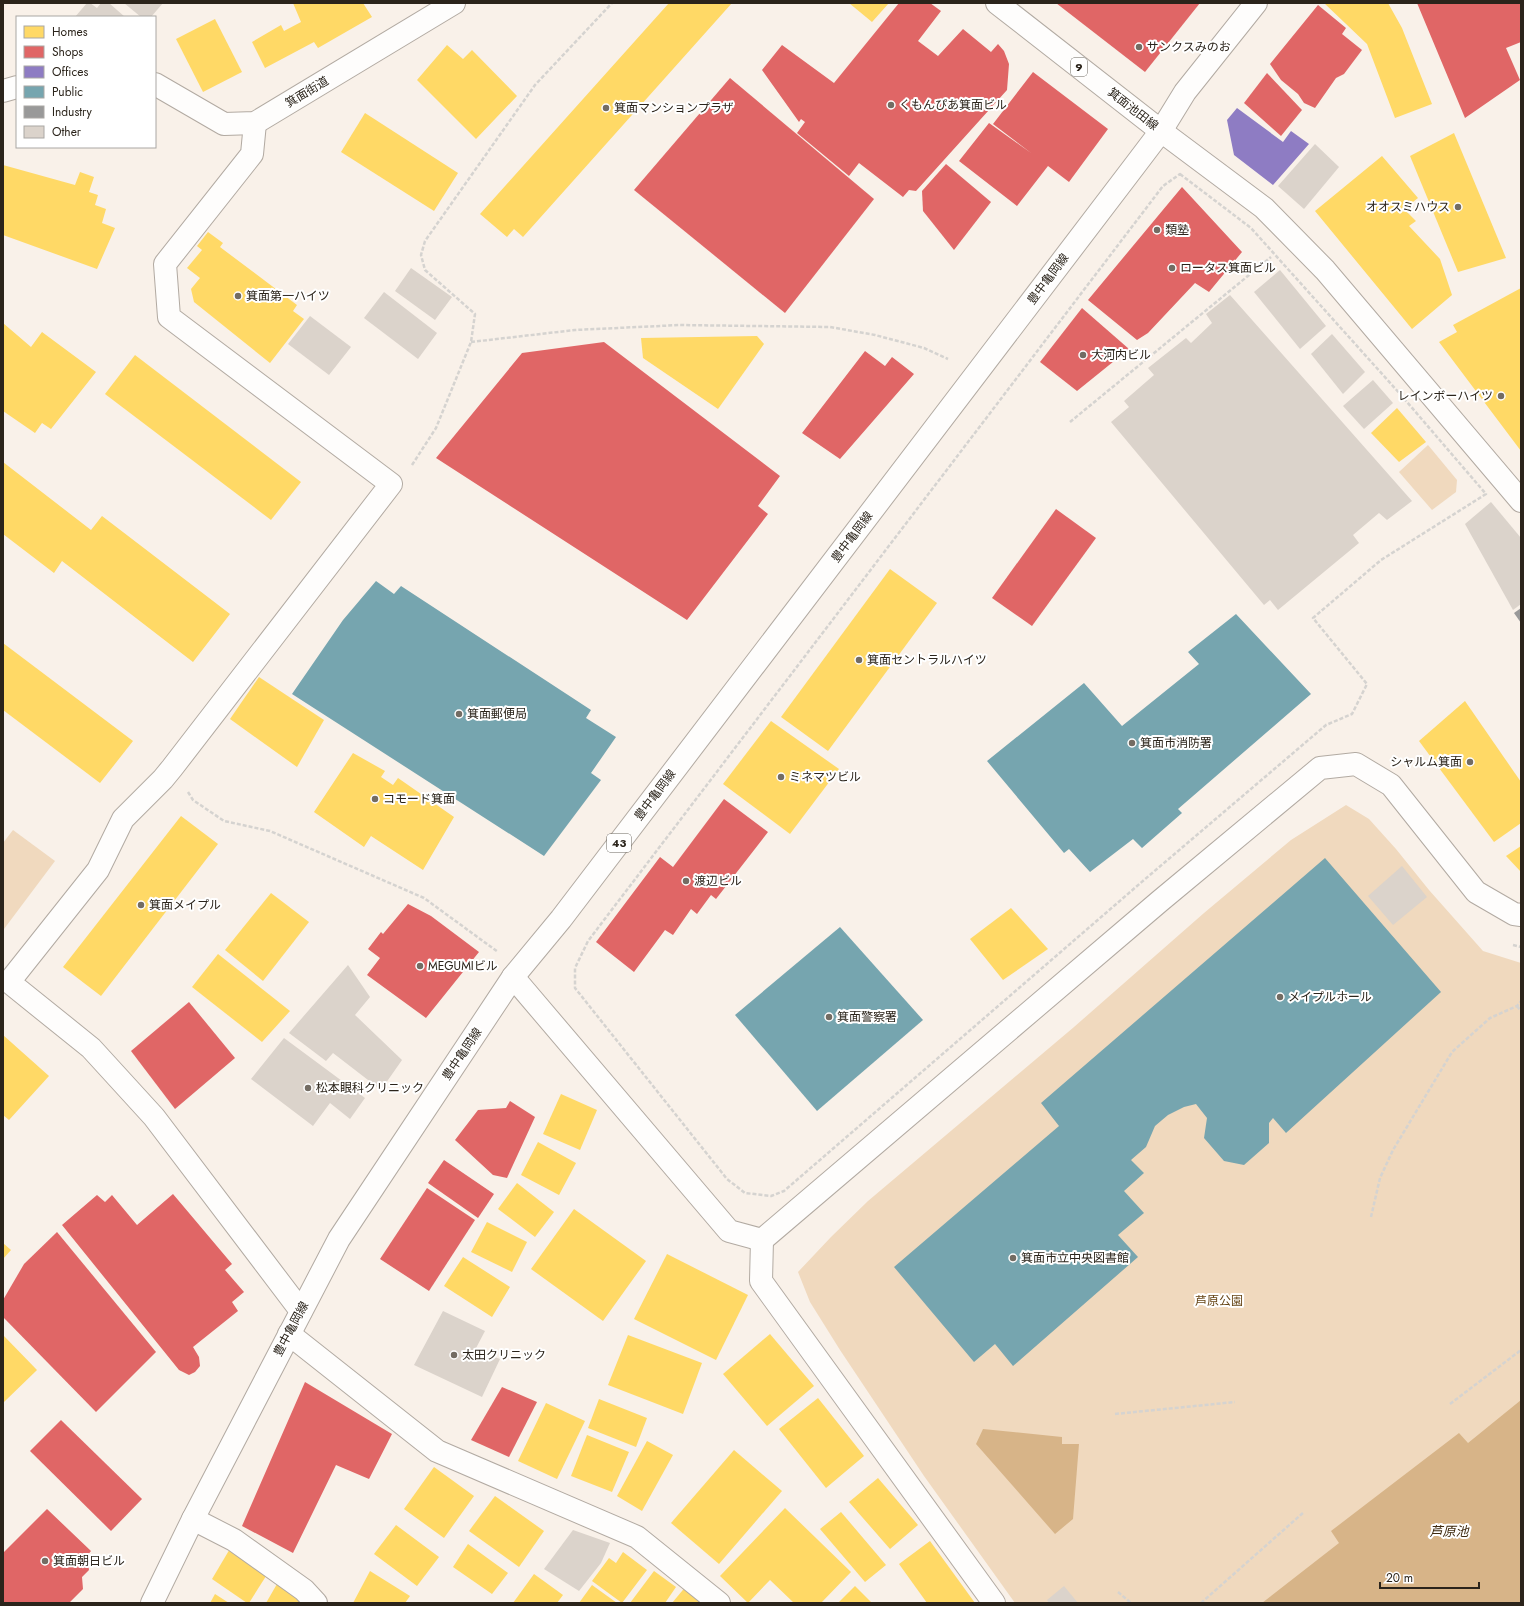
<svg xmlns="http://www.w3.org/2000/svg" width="1524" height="1606" font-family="Jost,'Noto Sans JP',sans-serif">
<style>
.green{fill:#f0d9be}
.water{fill:#d7b488}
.homes{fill:#ffd966}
.shops{fill:#e06666}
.offices{fill:#8e7cc3}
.public{fill:#76a5af}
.industry{fill:#999}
.building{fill:#dbd3cb}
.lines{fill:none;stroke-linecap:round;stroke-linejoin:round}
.street-casing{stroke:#b2aaa2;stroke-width:24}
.secondary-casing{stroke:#b2aaa2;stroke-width:24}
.primary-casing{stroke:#b2aaa2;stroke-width:24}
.path{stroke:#d5d3d0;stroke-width:2.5;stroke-dasharray:4 2;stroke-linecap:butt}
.street{stroke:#fefdfc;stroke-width:22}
.secondary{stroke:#fefdfc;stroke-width:22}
.primary{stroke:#fefdfc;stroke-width:22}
.poi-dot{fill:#736c63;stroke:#fff;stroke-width:1.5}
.labels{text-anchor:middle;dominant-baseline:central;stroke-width:4;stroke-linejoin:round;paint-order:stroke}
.shield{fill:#fff;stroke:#6b665f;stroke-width:1}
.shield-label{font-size:11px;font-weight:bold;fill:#2b241b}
.poi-label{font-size:12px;fill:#2b241b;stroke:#fff;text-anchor:start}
.street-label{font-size:12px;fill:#2b241b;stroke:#fff}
.park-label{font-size:12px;fill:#664516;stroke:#fff}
.water-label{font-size:13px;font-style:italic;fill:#3e2a0f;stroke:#fff}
</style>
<rect width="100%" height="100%" fill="#f9f1e9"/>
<!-- green -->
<g class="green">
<polygon points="1428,445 1457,480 1456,492 1432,510 1399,472"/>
<polygon points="1346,805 1369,819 1396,849 1429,890 1483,951 1521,963 1521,1603 1015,1603 924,1476 840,1350 810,1302 798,1272 831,1237 868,1201 1074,1027 1204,913 1291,840"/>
<polygon points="13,830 55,861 4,929 3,843"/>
</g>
<!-- water -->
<g class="water">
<polygon points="1521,1400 1521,1603 1262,1603 1339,1543 1331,1531 1459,1433 1468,1443"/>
<polygon points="983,1429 1062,1437 1062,1444 1079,1444 1073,1519 1055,1534 976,1444"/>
</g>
<!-- homes -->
<g class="homes">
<polygon points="293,3 363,3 372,17 318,48 314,42 265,68 252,42 281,25 284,31 301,22"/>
<polygon points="669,3 732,3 523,237 514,229 507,237 480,214"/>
<polygon points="849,3 889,3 872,22"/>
<polygon points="1324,3 1388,3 1402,28 1432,104 1395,118 1367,44"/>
<polygon points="215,19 242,72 203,92 176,39"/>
<polygon points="447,45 463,59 472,50 517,96 476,139 417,80"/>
<polygon points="365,113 458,173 434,211 341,152"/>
<polygon points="1454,133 1506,258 1458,272 1410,156"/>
<polygon points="1382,156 1418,198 1404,209 1416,221 1409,226 1440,259 1452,295 1412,329 1315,211"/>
<polygon points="3,165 75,185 80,172 94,177 89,192 98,195 95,205 106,209 102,223 115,228 97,269 3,235"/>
<polygon points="208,232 223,243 220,247 297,305 293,311 304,319 270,363 194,302 191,289 200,278 187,268 202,250 197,246"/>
<polygon points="1521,288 1521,451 1439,342 1457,332 1453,325"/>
<polygon points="3,323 31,347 42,332 96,372 51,429 42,423 35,433 3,411"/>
<polygon points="757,336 764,344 718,409 643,358 641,338"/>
<polygon points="135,355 301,482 271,520 105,394"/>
<polygon points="1397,408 1426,442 1399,462 1371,433"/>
<polygon points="3,462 91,530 102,516 230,614 193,662 62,561 54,573 3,534"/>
<polygon points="890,569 937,603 828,751 781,717"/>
<polygon points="3,643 133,741 100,783 3,710"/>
<polygon points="259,677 324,720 297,767 230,719"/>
<polygon points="1465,701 1521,782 1521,823 1494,842 1419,741"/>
<polygon points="771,721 839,769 790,834 723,784"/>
<polygon points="353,753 385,771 381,777 393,785 398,778 454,817 423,870 371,836 364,847 314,812"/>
<polygon points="181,816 218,844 101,996 63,967"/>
<polygon points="1521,846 1521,872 1506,856"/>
<polygon points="271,893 309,922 263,981 225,950"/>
<polygon points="1011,908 1048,949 1003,980 970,939"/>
<polygon points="218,954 290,1011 262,1042 192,987"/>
<polygon points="3,1035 49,1076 9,1120 3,1115"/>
<polygon points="561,1094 597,1110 580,1150 543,1134"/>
<polygon points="538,1142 576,1163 559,1195 521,1175"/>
<polygon points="517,1183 554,1212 535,1237 498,1209"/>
<polygon points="574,1209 646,1261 603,1321 531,1269"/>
<polygon points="487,1222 527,1242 512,1272 471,1252"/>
<polygon points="3,1243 11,1250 3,1259"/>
<polygon points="667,1254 748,1295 716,1360 634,1319"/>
<polygon points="463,1257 510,1287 492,1317 444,1286"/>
<polygon points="770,1334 814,1386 767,1426 723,1374"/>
<polygon points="3,1335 37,1370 3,1403"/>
<polygon points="628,1335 702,1363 683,1414 608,1385"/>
<polygon points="818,1398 864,1456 826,1488 779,1429"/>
<polygon points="599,1399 647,1418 636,1447 588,1428"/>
<polygon points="546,1403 585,1421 557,1479 518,1461"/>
<polygon points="587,1435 629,1452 612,1492 571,1476"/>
<polygon points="647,1441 673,1455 642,1511 617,1496"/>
<polygon points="734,1450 782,1491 719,1564 671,1523"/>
<polygon points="434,1467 474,1496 444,1538 404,1509"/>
<polygon points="878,1478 918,1525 890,1549 849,1502"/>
<polygon points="495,1496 544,1531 519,1567 469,1531"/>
<polygon points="785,1508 851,1572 821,1603 794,1603 770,1580 748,1603 720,1576"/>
<polygon points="841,1512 886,1565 865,1582 820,1529"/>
<polygon points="396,1525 439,1557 417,1586 374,1554"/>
<polygon points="930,1541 975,1603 927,1603 899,1564"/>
<polygon points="468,1544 508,1573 492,1594 453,1567"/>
<polygon points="231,1547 268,1573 249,1603 247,1603 212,1579"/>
<polygon points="623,1552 647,1570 622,1603 592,1581 609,1558 616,1563"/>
<polygon points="370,1571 410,1596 405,1603 353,1603"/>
<polygon points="654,1571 676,1587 665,1603 630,1603"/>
<polygon points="534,1574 563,1595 557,1603 513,1603"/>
<polygon points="277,1584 305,1603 266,1603"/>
<polygon points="592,1585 617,1603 579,1603"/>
<polygon points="687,1585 710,1603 672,1603"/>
<polygon points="855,1586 872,1603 838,1603"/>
<polygon points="215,1594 229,1603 210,1603"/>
</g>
<!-- shops -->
<g class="shops">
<polygon points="899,3 930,3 941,11 918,41 938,56 963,29 991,52 998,44 1004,51 1009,64 1007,90 916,191 909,190 903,197 859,163 849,176 797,133 805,122 801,119 799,122 762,70 782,45 834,83"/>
<polygon points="1056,3 1200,3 1145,72"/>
<polygon points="1417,3 1521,3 1521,42 1506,48 1520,80 1465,118"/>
<polygon points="1318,5 1346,28 1342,34 1362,50 1344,74 1336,78 1315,108 1304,103 1298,94 1281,80 1270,64"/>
<polygon points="1033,72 1108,129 1069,182 1048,166 1017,206 959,161 989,123 1031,153 993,124"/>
<polygon points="1267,73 1302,110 1281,136 1244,103"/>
<polygon points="730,78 874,199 785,313 634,190"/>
<polygon points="946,164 991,202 954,250 923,211 922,191"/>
<polygon points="1182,187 1242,252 1209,292 1195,283 1148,333 1137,340 1088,300"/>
<polygon points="1082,308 1129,349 1077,391 1040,362"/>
<polygon points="604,342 780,476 758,506 768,514 687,620 436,458 522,353"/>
<polygon points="865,351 885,366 892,357 914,374 840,459 802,433"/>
<polygon points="1056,509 1096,538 1032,626 992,598"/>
<polygon points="724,799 768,832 716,899 711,895 697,914 691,909 673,935 665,930 634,972 596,942 660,857 673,867"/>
<polygon points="408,904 431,916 479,952 426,1018 367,975 380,958 368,949 381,932 383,934"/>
<polygon points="189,1002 235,1058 175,1109 131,1051"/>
<polygon points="510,1101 535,1117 507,1178 493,1175 455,1140 478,1110 506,1108"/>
<polygon points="444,1160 494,1194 478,1218 428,1183"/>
<polygon points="427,1188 475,1220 429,1291 380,1259"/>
<polygon points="173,1194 232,1264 225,1270 244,1292 232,1302 238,1311 193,1347 199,1357 200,1366 195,1372 189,1375 179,1370 62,1225 97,1195 105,1202 112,1195 137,1225"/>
<polygon points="57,1232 156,1352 96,1412 3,1317 3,1300 24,1264"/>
<polygon points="305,1382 392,1434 369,1479 336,1465 293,1553 242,1526"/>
<polygon points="502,1387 537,1402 509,1457 471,1440"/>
<polygon points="61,1420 142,1499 111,1531 30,1451"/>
<polygon points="47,1509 91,1551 87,1556 89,1570 82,1577 83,1589 69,1603 3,1603 3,1553"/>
</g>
<!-- offices -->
<polygon class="offices" points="1237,108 1283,142 1291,131 1309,144 1273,185 1234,155 1227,120"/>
<!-- public -->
<g class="public">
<polygon points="376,581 394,594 401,586 591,710 586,718 616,737 591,773 601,780 544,856 292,694 343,620"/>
<polygon points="1236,614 1311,694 1178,809 1182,813 1142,848 1133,839 1090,872 1069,849 1064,853 987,761 1084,683 1122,726 1199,664 1188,652"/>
<polygon points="1325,858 1441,992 1286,1133 1273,1118 1269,1123 1269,1143 1244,1165 1224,1161 1204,1138 1207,1118 1196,1104 1184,1107 1168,1115 1155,1126 1146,1147 1131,1160 1144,1173 1124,1191 1144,1213 1118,1235 1138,1257 1013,1366 995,1344 974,1362 894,1267 1059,1126 1041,1103"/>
<polygon points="840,927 923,1020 817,1111 735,1015"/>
</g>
<!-- industry -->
<polygon class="industry" points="1521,608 1521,623 1514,613"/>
<!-- building -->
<g class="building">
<polygon points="87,3 90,3 97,8 101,3 109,3 125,17 75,17"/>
<polygon points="124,3 163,3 151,17 141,17"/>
<polygon points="1315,144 1339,167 1304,209 1278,186"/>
<polygon points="411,268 452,297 435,320 395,291"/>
<polygon points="1280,270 1326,326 1300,349 1254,292"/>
<polygon points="384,292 437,333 418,359 364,318"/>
<polygon points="1230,295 1412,501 1387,520 1379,513 1353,535 1359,543 1278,610 1270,600 1264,605 1111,422 1129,407 1124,401 1154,375 1148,368 1186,338 1191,343 1212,323 1206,314"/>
<polygon points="310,316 351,347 329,375 288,344"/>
<polygon points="1332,334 1365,372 1343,394 1311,354"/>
<polygon points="1373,380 1393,403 1364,429 1343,406"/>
<polygon points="1491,502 1521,538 1521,604 1513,610 1465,524"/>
<polygon points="1402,866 1427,897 1393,925 1368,896"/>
<polygon points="348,965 370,997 355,1015 402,1060 381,1090 333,1053 326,1061 289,1033"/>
<polygon points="284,1038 365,1098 350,1119 330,1103 313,1126 251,1079"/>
<polygon points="443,1311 485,1331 475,1350 500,1359 482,1397 414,1365"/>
<polygon points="573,1530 610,1543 601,1563 579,1591 544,1569"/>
<polygon points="1064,1586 1078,1603 1049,1603 1047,1600"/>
</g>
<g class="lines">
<defs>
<g id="street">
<polyline points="155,84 224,124 255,123 454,3"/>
<polyline points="3,91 17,87"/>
<polyline points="255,123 252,154 165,264 169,317 391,484 172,768 163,779 123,819 98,870 9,982 91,1048 154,1117 301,1311"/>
<polyline points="762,1240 761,1281 994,1603"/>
<polyline points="289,1334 437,1451 637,1537 719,1603"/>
<polyline points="193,1519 234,1540 304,1590 316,1603"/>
</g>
<g id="secondary">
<polyline points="1161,131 1264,208 1325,270 1521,501"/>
<polyline points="513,977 729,1231 762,1240 1160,901 1320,768 1356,764 1391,785 1476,892 1514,914 1521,915"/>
</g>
<g id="primary">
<polyline points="997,3 1161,131"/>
<polyline points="152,1603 193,1519 339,1239 513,977 561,919 1136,164 1161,131 1185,92 1256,3"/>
</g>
</defs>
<!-- street casing -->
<use href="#street" class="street-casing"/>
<!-- secondary casing -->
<use href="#secondary" class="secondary-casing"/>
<!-- primary casing -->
<use href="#primary" class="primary-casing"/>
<!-- path -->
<g class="path">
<polygon points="1180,174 1251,228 1401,395 1486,494 1381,560 1313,618 1367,684 1352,714 1326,725 1144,880 784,1191 771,1196 745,1193 727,1179 575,988 575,968 588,941 1163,186"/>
<polyline points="471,342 575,330 680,325 830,327 875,335 924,348 948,359"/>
<polyline points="1070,422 1271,257"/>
<polyline points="412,465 436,428 471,342 475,314 425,270 421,255 425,241 535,85 612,3"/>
<polyline points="188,792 193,800 224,821 270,831 424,898 498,952"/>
<polyline points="1513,945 1521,947"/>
<polyline points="1517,1006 1521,1011"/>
<polyline points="1371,1217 1380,1178 1393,1150 1452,1052 1490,1018 1517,1006 1521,1001"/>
<polyline points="1450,1404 1521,1350"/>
<polyline points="1115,1414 1235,1402"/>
<polyline points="1118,1592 1131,1603"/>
<polyline points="1201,1603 1304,1512"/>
</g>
<!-- street -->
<use href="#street" class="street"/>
<!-- secondary -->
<use href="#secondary" class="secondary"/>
<!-- primary -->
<use href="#primary" class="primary"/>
</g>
<!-- markers -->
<g class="poi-dot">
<circle cx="1139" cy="47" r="4"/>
<circle cx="891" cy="105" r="4"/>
<circle cx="606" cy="108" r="4"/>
<circle cx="1458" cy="207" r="4"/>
<circle cx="1157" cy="230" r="4"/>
<circle cx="1172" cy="268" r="4"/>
<circle cx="238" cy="296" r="4"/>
<circle cx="1083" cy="355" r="4"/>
<circle cx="1501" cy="396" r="4"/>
<circle cx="859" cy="660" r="4"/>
<circle cx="459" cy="714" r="4"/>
<circle cx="1132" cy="743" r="4"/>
<circle cx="1470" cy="762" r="4"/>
<circle cx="781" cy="777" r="4"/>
<circle cx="375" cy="799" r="4"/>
<circle cx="686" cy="881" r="4"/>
<circle cx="141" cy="905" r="4"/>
<circle cx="420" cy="966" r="4"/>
<circle cx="1280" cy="997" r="4"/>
<circle cx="829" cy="1017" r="4"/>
<circle cx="308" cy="1088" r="4"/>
<circle cx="1013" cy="1258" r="4"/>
<circle cx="454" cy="1355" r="4"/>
<circle cx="45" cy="1561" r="4"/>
</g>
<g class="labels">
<!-- shield labels -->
<g class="shield">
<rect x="1071" y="58" width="16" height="18" rx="3"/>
<rect x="607" y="834" width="24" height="18" rx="3"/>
</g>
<g class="shield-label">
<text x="1079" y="67">9</text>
<text x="619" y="843">43</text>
</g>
<!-- poi labels -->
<g class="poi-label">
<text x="1147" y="47">サンクスみのお</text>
<text x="899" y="105">くもんぴあ箕面ビル</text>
<text x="614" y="108">箕面マンションプラザ</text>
<text x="1450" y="207" text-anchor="end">オオスミハウス</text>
<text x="1165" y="230">類塾</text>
<text x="1180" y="268">ロータス箕面ビル</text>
<text x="246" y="296">箕面第一ハイツ</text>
<text x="1091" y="355">大河内ビル</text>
<text x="1493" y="396" text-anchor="end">レインボーハイツ</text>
<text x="867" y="660">箕面セントラルハイツ</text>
<text x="467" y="714">箕面郵便局</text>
<text x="1140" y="743">箕面市消防署</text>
<text x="1462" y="762" text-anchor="end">シャルム箕面</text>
<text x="789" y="777">ミネマツビル</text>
<text x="383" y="799">コモード箕面</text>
<text x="694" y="881">渡辺ビル</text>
<text x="149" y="905">箕面メイプル</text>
<text x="428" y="966">MEGUMIビル</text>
<text x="1288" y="997">メイプルホール</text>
<text x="837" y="1017">箕面警察署</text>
<text x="316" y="1088">松本眼科クリニック</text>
<text x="1021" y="1258">箕面市立中央図書館</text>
<text x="462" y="1355">太田クリニック</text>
<text x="53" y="1561">箕面朝日ビル</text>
</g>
<!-- street labels -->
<g class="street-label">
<text transform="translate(307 92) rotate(-31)">箕面街道</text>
<text transform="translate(1133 109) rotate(38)">箕面池田線</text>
<text transform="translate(1048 279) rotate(-53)">豊中亀岡線</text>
<text transform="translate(852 537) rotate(-53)">豊中亀岡線</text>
<text transform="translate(655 795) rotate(-53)">豊中亀岡線</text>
<text transform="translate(462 1054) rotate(-56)">豊中亀岡線</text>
<text transform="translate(291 1329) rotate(-62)">豊中亀岡線</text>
</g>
<!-- park labels -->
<g class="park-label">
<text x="1219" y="1301">芦原公園</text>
</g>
<!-- water labels -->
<g class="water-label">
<text x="1449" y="1531">芦原池</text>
</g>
</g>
<!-- border -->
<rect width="1524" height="1606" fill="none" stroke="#2b241b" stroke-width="8"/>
<!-- legend -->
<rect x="16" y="16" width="140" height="132" fill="#ffffff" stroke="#aaa7a4"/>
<rect x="24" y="26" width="20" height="12" fill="#ffd966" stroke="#aaa7a4"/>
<text x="52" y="36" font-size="12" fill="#2b241b">Homes</text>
<rect x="24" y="46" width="20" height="12" fill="#e06666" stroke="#aaa7a4"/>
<text x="52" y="56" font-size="12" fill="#2b241b">Shops</text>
<rect x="24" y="66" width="20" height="12" fill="#8e7cc3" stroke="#aaa7a4"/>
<text x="52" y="76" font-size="12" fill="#2b241b">Offices</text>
<rect x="24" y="86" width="20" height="12" fill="#76a5af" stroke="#aaa7a4"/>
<text x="52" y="96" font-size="12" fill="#2b241b">Public</text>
<rect x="24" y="106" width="20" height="12" fill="#999999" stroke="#aaa7a4"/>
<text x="52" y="116" font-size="12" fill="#2b241b">Industry</text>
<rect x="24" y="126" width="20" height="12" fill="#dbd3cb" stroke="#aaa7a4"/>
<text x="52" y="136" font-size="12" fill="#2b241b">Other</text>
<!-- scale -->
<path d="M1380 1582v6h99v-6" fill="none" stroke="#2b241b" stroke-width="2"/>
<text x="1386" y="1582" font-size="12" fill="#2b241b" stroke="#ffffff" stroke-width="3" paint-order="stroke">20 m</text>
</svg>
